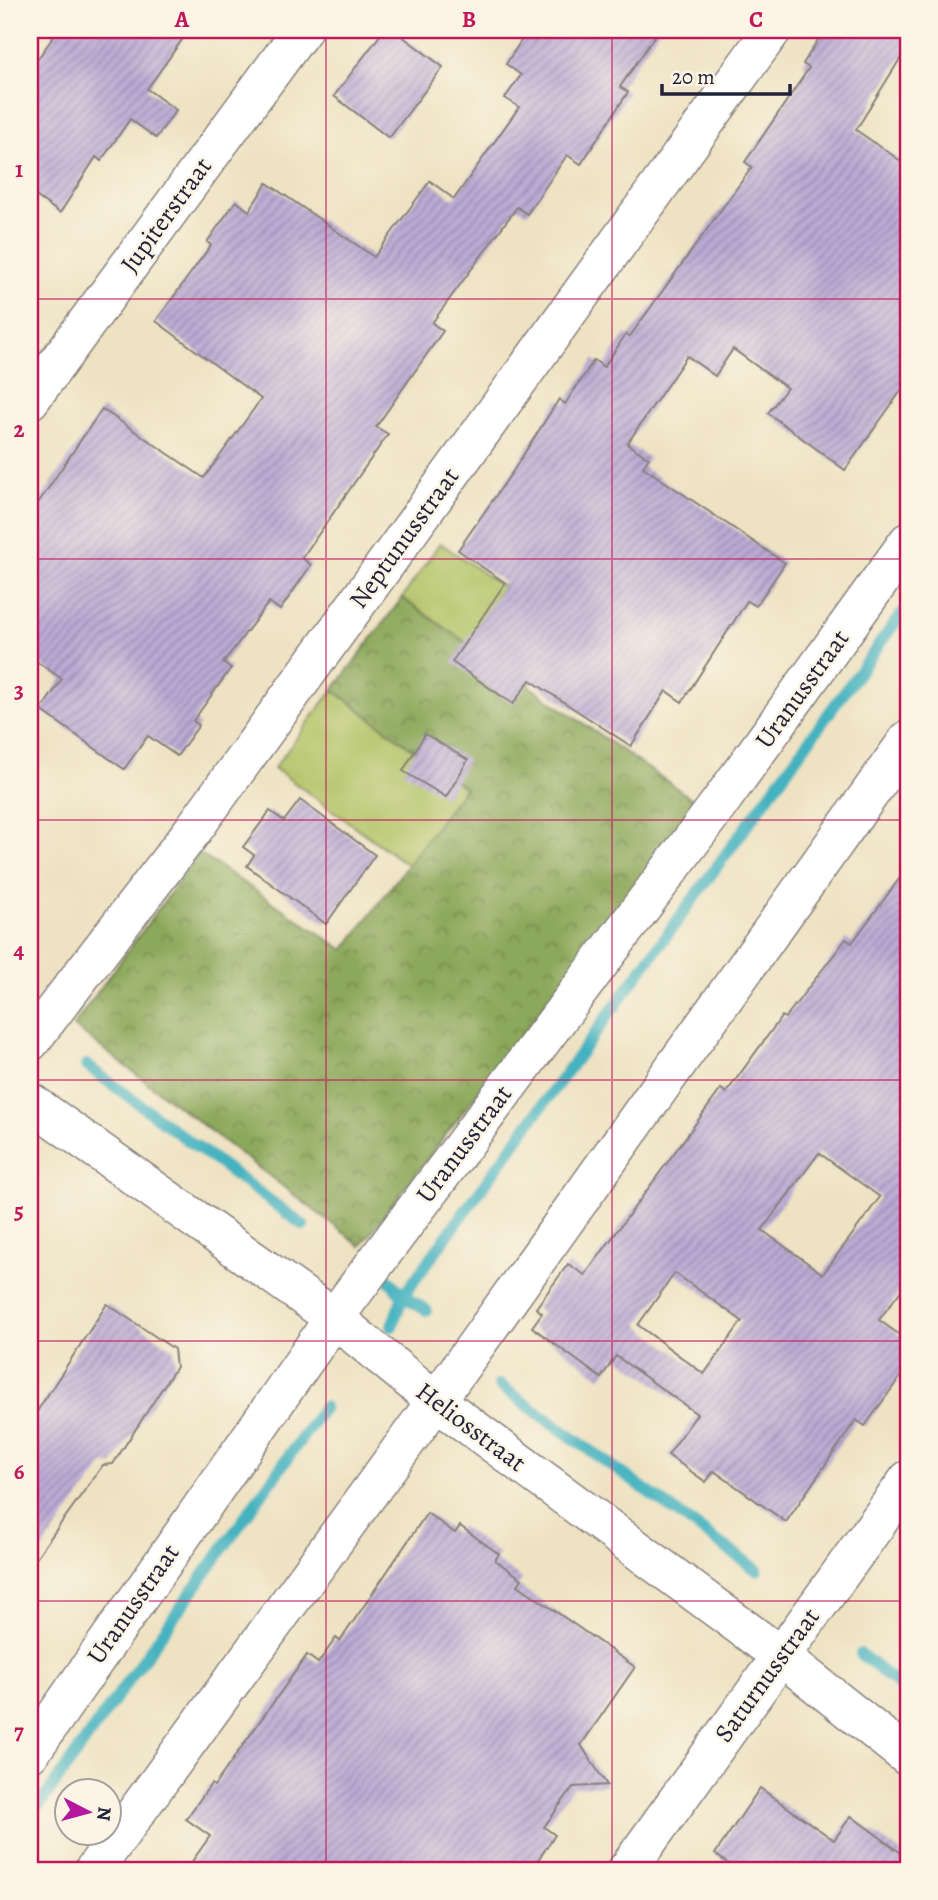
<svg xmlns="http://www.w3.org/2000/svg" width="938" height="1900" font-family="Alegreya,serif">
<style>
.grass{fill:#b1c265;stroke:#6a7250;stroke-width:2}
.forest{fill:url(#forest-crowns);stroke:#57654a;stroke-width:2}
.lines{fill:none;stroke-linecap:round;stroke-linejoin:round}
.stream{stroke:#44b2c0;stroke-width:12}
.building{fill:url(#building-hatch);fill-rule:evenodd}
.minor-casing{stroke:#88827e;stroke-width:41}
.minor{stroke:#fff;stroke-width:38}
.grid{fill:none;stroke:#c2185b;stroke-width:2;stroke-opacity:0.55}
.labels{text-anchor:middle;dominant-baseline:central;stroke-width:5;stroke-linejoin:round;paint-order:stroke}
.street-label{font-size:26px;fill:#22223b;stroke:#fcf5e5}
.neatline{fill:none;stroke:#c2185b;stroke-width:2.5}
.grid-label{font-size:23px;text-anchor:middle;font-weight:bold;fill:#c2185b}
</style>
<defs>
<pattern id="forest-crowns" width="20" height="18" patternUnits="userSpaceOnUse" patternTransform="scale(1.75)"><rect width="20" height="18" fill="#8ca85a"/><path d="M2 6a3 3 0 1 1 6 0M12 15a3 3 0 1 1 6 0" fill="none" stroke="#72884c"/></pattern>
<pattern id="building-hatch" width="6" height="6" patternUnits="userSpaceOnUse" patternTransform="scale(1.75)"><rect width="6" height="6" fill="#bbaad4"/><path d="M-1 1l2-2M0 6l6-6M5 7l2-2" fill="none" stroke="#988aad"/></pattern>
</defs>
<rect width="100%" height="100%" fill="#fcf5e5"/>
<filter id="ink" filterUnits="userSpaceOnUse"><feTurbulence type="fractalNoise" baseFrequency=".0143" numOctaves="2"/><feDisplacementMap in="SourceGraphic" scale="14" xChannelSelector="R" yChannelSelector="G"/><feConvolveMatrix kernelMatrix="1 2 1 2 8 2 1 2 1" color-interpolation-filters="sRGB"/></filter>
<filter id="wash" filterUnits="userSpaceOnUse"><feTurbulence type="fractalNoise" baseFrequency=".00686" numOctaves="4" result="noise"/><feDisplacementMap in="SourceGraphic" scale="28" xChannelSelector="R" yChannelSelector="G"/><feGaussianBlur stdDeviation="1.57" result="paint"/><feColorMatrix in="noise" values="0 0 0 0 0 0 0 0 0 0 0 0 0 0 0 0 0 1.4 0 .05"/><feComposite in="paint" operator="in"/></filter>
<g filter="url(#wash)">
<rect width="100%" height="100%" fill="#eee2c2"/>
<!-- grass -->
<g class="grass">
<polygon points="440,543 566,630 528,686 402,598"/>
<polygon points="333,690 465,787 408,865 274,768"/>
</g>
<!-- forest -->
<polygon class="forest" points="402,598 698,803 361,1246 73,1026 199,853 344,950 465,788 333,690"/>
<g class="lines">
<!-- stream -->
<g class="stream">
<polyline points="86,1065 303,1225"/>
<polyline points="388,1279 403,1296 426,1310"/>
<polyline points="392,1326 403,1296 908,605"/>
<polyline points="499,1385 757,1570"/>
<polyline points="861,1654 908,1693"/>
<polyline points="30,1818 324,1407"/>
</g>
</g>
<g id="blocks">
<!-- building -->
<g class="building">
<polygon points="58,30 189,30 147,89 176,110 156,138 130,119 101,161 96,157 60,213 30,192 30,70"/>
<polygon points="384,30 394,30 443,67 389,138 334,96"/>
<polygon points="528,30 659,30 620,87 628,92 581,164 567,155 527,214 517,207 432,323 443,331 376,427 388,434 302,558 311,565 280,610 269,602 223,663 231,668 193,721 199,725 177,756 148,736 124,769 41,710 62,679 30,657 30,515 102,409 204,478 261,399 156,321 211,245 207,242 236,201 249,211 267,183 374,257 430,181 454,199 519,107 505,98 521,75 506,64"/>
<polygon points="824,30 908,30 908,46 856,130 908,166 908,381 845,470 768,413 787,388 733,349 715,376 687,356 627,444 649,458 643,467 785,563 756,606 747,601 682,702 666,691 631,746 530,680 513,704 452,662 505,583 458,550 513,471 559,399 565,404 594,360 604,367 626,334 630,336 752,167 745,162 809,68 803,64"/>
<polygon points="425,734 468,760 446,797 403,771"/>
<polygon points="300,800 375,855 326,924 247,866 254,855 243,847 270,811 284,821"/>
<path d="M 908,867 L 908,1281 L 879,1320 L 908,1341 L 908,1366 L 865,1426 L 856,1420 L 786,1522 L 714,1471 L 706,1482 L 668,1455 L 697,1414 L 616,1356 L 601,1378 L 532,1327 L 542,1313 L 536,1308 L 568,1264 L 585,1275 L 721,1089 L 726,1093 L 782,1016 L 785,1018 L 846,939 L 852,943 ZM 819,1153 L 880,1197 L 823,1274 L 762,1230 ZM 675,1273 L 742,1321 L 704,1374 L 638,1325 Z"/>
<polygon points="107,1304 174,1349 176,1367 113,1464 103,1465 30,1566 30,1422"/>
<polygon points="427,1513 455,1533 460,1526 499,1554 495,1560 522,1579 518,1585 635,1667 581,1745 607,1785 573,1787 544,1827 555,1835 531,1870 186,1870 210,1836 186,1819 211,1784 214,1786 307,1655 318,1663 336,1638 340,1641"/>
<polygon points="760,1788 834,1840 851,1816 908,1858 908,1870 737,1870 715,1854"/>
</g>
</g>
</g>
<g filter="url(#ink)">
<use href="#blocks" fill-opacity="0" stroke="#88827e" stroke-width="2"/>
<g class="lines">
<defs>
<g id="minor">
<polyline points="30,400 302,30"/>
<polyline points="30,1042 193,830 772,30"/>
<polyline points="30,1102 334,1318 436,1401 781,1656 908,1757"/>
<polyline points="30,1753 334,1318 721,801 908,542"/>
<polyline points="94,1870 436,1401 908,740"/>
<polyline points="627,1870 908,1480"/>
</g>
</defs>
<!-- minor casing -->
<use href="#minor" class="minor-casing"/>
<!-- minor -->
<use href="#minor" class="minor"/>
</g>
</g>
<!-- grid -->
<path class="grid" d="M 326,30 L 326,1870M 612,30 L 612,1870M 30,299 L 908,299M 30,559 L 908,559M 30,820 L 908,820M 30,1080 L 908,1080M 30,1341 L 908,1341M 30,1601 L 908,1601"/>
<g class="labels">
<!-- street labels -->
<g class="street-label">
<text transform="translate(166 215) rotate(-54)">Jupiterstraat</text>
<text transform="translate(404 538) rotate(-54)">Neptunusstraat</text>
<text transform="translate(802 689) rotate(-54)">Uranusstraat</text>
<text transform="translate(464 1144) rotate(-53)">Uranusstraat</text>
<text transform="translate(471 1427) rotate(37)">Heliosstraat</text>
<text transform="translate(133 1604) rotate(-55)">Uranusstraat</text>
<text transform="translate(767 1675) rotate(-54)">Saturnusstraat</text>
</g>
</g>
<!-- margin -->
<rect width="938" height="1900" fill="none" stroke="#fcf5e5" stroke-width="77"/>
<!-- north arrow -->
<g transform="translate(88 1812) rotate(96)"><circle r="33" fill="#fcf5e5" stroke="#a5a1a1" stroke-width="2"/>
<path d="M0-5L12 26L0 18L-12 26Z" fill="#b5179e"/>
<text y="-10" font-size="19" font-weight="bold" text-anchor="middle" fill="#22223b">N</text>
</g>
<!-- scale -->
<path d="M662 84v10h128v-10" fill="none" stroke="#22223b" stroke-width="3.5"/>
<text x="672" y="84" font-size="21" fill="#22223b" stroke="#fcf5e5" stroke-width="5" paint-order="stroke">20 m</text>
<rect x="38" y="38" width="862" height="1824" class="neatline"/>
<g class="grid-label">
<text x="182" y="27">A</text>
<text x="469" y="27">B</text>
<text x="756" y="27">C</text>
<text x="19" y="177">1</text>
<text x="19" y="437">2</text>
<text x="19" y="698">3</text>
<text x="19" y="958">4</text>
<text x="19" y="1218">5</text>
<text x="19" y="1479">6</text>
<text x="19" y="1739">7</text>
</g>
</svg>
